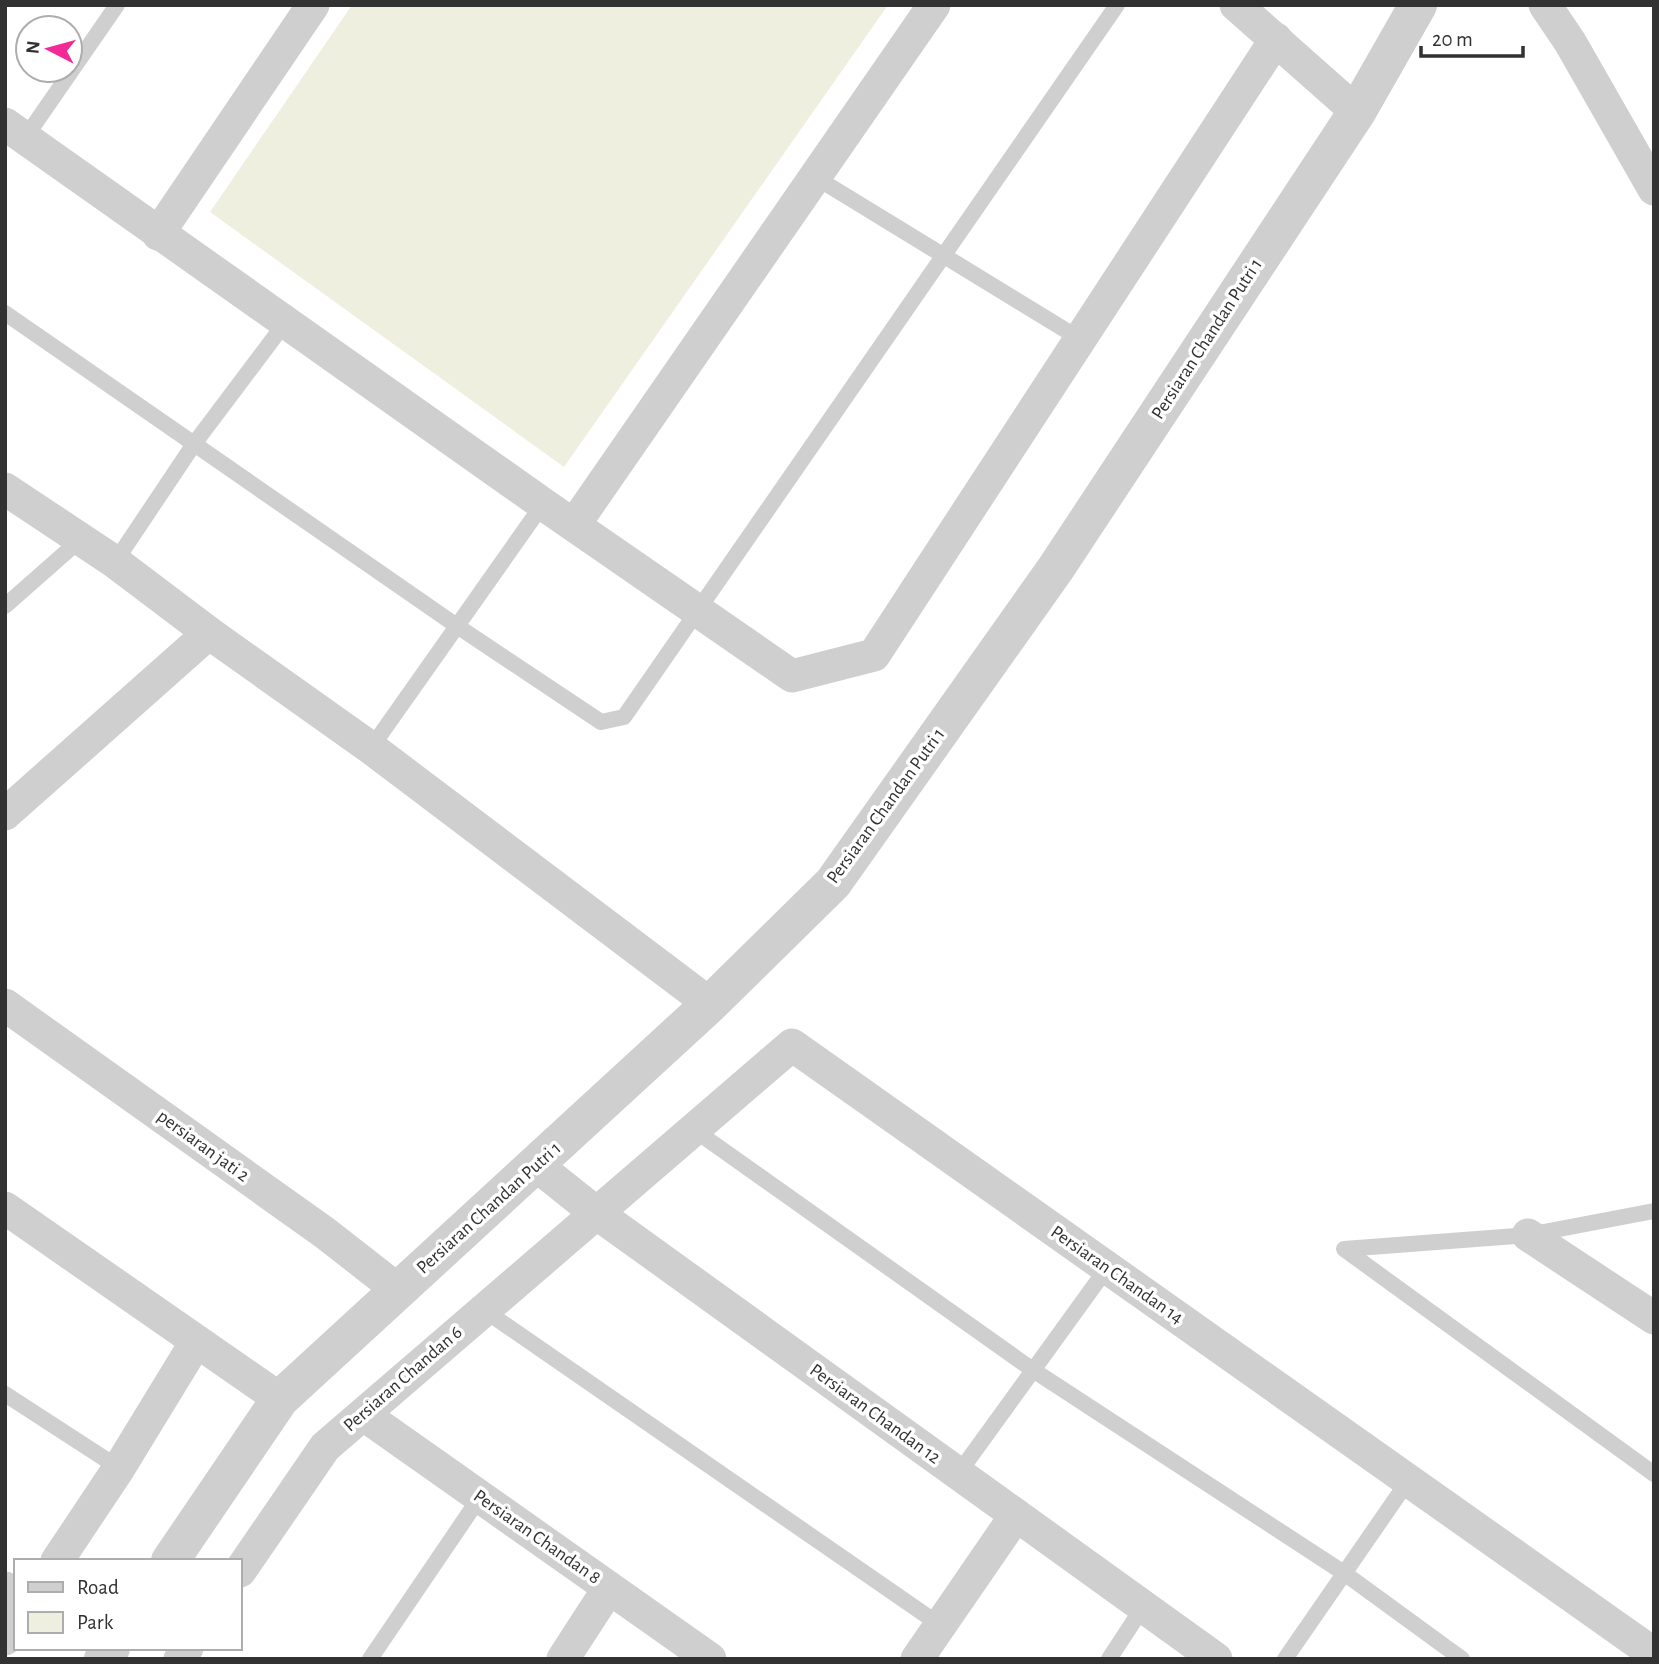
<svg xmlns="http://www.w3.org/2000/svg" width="1659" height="1664" font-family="'Alegreya Sans',sans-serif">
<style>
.park{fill:#efefdf}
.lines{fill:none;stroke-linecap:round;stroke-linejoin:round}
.service{stroke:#cfcfcf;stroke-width:16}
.minor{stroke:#cfcfcf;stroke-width:33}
.tertiary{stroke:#cfcfcf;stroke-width:38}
.labels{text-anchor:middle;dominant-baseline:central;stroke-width:7;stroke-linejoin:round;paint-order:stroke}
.street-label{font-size:19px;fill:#323232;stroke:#fff}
</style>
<rect width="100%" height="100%" fill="#fff"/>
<!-- park -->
<polygon class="park" points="352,5 888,5 564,467 210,212"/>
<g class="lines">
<!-- service -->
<g class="service">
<polyline points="25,138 117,5"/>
<polyline points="815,177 1080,339"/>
<polyline points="5,313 457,626 601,722 624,717 1117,5"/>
<polyline points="115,562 194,444 285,323"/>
<polyline points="5,606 81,539"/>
<polyline points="371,748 543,504"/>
<polyline points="693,1129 1033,1370 1344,1573 1462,1659"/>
<polyline points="1654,1211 1528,1235 1344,1249 1654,1474"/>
<polyline points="484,1310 940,1625"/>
<polyline points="5,1394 119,1468"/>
<polyline points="958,1474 1107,1268"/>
<polyline points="370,1659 480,1497"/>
<polyline points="1109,1659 1143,1607"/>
<polyline points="1285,1659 1408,1481"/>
</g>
<!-- minor -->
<g class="minor">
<polyline points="1236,5 1357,112"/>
<polyline points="1545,5 1570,42 1654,189"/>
<polyline points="5,124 543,504 792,676 874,655 1276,39"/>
<polyline points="158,234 313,5"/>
<polyline points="5,489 115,562 209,633 371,748 710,1004"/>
<polyline points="574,525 934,5"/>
<polyline points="5,814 209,633"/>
<polyline points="5,1005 325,1233 398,1290"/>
<polyline points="536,1165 595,1212 1216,1659"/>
<polyline points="5,1208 280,1399"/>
<polyline points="1528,1235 1654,1318"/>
<polyline points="364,1415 710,1659"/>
<polyline points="57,1561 119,1468 196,1342"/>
<polyline points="240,1571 325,1447 792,1045 1654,1654"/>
<polyline points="5,1588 16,1595"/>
<polyline points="5,1639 16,1623"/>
<polyline points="180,1659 187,1648"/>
<polyline points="563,1659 609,1588"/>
<polyline points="917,1659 1016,1515"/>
</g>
<!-- tertiary -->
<g class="tertiary">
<polyline points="170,1561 280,1399 710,1004 833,883 1056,568 1357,112 1418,5"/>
<polyline points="103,1659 111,1648"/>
</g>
</g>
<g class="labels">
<!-- street labels -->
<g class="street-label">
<text transform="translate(1207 339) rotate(-57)">Persiaran Chandan Putri 1</text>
<text transform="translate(886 806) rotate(-54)">Persiaran Chandan Putri 1</text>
<text transform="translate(203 1146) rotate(36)">persiaran jati 2</text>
<text transform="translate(489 1208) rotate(-42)">Persiaran Chandan Putri 1</text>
<text transform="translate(1117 1275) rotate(35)">Persiaran Chandan 14</text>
<text transform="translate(403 1379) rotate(-41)">Persiaran Chandan 6</text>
<text transform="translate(875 1414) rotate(36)">Persiaran Chandan 12</text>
<text transform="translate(537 1537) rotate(35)">Persiaran Chandan 8</text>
</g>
</g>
<!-- border -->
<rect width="1659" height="1664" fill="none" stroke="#323232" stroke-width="14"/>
<!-- legend -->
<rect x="14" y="1559" width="228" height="91" fill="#ffffff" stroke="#adadad" stroke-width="2"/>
<rect x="28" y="1582" width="35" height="10" fill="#cfcfcf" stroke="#adadad" stroke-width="2"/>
<text x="77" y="1594" font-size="21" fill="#323232">Road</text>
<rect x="28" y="1612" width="35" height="21" fill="#efefdf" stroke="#adadad" stroke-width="2"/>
<text x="77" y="1629" font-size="21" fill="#323232">Park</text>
<!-- north arrow -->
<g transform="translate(49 49) rotate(276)"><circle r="33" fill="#ffffff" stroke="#adadad" stroke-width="2"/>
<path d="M0-5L12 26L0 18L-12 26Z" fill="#f32995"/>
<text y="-10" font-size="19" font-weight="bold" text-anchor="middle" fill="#323232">N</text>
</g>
<!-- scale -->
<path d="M1421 46v10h102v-10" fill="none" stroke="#323232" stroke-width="3.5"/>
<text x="1432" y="46" font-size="21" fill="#323232" stroke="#ffffff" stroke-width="5" paint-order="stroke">20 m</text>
</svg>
